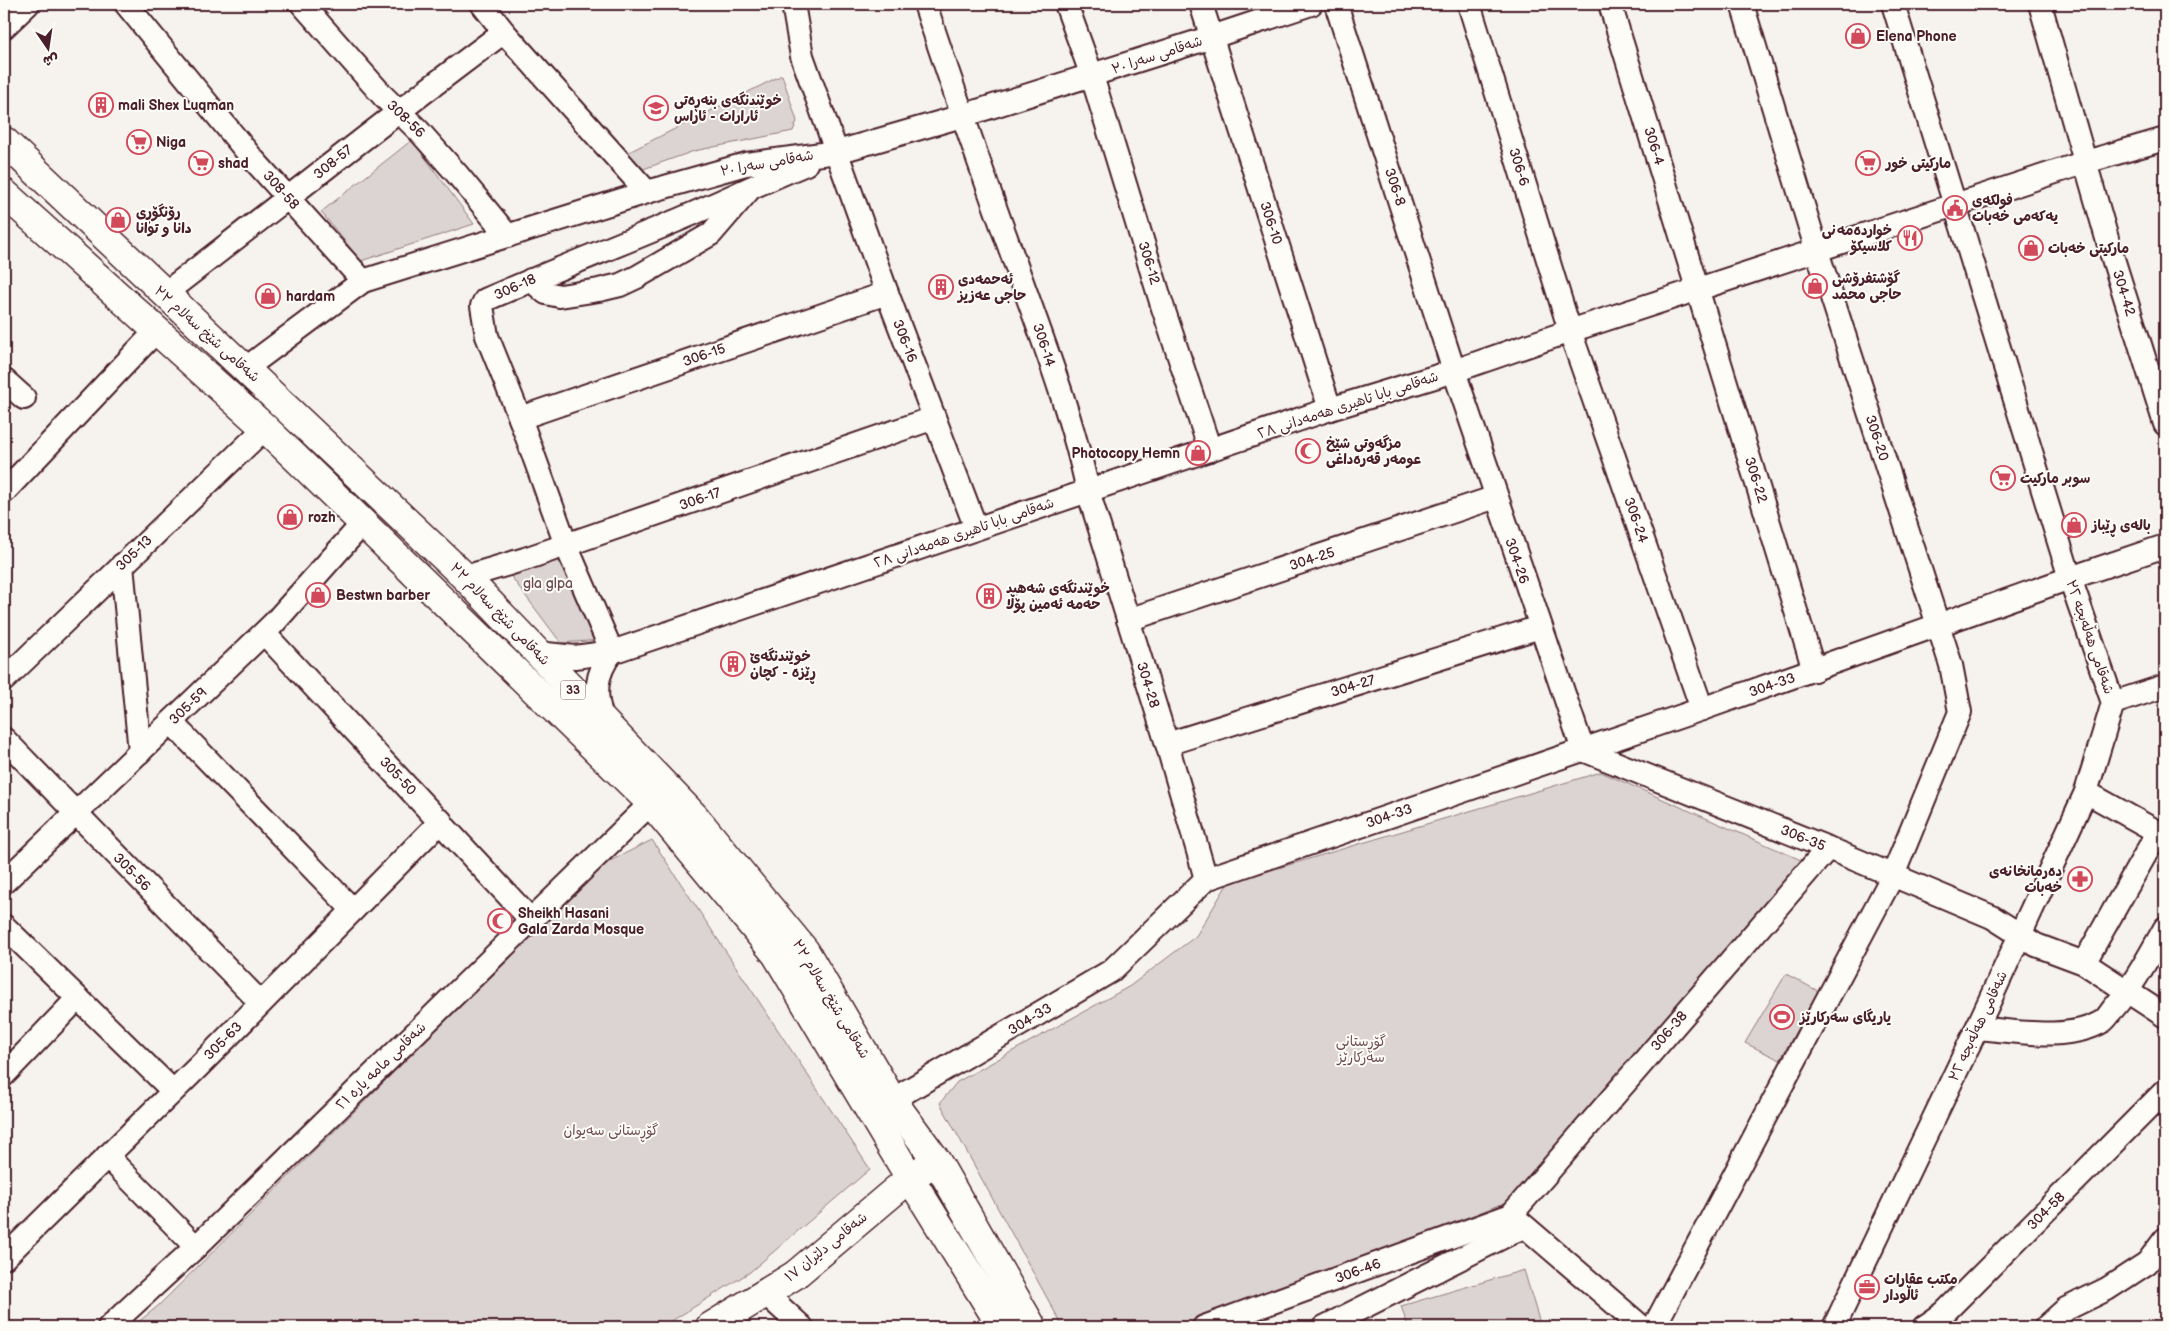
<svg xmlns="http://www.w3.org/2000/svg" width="2169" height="1331" font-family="'Balsamiq Sans','Playpen Sans Arabic',sans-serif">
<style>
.green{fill:#dcd4d2;stroke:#937a7e}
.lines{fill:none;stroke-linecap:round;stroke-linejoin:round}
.minor-casing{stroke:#4a1f2b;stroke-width:26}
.major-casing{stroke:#4a1f2b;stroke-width:31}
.minor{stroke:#fdfcf7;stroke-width:22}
.major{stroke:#fdfcf7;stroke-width:28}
.labels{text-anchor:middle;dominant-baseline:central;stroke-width:4;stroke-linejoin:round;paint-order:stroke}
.shield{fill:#fdfcf7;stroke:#806168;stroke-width:1}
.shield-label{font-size:12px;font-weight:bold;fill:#4a1f2b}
.poi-label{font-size:14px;font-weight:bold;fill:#4a1f2b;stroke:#fdfcf7;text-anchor:start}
.street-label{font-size:14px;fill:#4a1f2b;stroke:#fdfcf7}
.park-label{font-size:14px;fill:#6e4c55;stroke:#fdfcf7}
</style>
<rect width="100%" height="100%" fill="#f6f3ef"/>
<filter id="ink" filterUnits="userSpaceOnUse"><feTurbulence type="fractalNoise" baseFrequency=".02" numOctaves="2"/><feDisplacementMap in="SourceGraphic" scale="10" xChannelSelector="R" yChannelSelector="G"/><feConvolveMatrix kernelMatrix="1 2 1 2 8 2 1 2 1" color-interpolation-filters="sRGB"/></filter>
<g filter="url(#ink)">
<!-- green -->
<g class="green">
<polygon points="782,75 797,121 793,131 694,151 635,172 621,156"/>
<polygon points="412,140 474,224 361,261 321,212"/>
<polygon points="562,551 601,640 561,643 507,571"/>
<polygon points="1601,772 1801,860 1514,1199 1190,1327 1063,1327 940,1103 957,1082 1130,986 1196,936 1228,883"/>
<polygon points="652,840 870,1169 750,1272 662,1327 132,1327 158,1306 604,864"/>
<polygon points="1786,974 1818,991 1780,1060 1745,1043"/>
<polygon points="1524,1270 1541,1327 1408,1327 1401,1306"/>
</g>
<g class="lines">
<defs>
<g id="minor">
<polyline points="126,4 252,158 363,281"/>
<polyline points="302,4 384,97 419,131 457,174 508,236"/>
<polyline points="482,4 504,32 647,192"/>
<polyline points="793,4 802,56 887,293 976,528"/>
<path d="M 925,4 C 954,92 985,180 1017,268 C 1043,340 1072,416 1088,491 L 1167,744 L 1206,879"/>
<polyline points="1066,4 1092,76 1162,305 1210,450"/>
<polyline points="1201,4 1330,409"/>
<polyline points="1336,4 1454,371 1583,750 1828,848 1992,917 2036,945 2084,963 2165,1016"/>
<polyline points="1469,4 1570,331 1702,709"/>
<polyline points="1610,4 1814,670"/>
<polyline points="2040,4 2110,249 2165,424"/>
<polyline points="4,27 28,4"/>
<polyline points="531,280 546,293 560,296 599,290 620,285 637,277 711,234 748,191"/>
<path d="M 164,294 C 277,207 389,117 504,32"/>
<polyline points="246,368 363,281 647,192 746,164 837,152 962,116 1212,37 1311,4"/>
<polyline points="4,380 24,398"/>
<polyline points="520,418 887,293"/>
<polyline points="4,492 157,330"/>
<polyline points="122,565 140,752"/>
<polyline points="465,577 525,559 934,418"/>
<polyline points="1128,620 1496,497"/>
<polyline points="264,633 531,920"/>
<path d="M 612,652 L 566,545 L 520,418 L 487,336 L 482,306 L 485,300 C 545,274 606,250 666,225 C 713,206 759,183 806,164"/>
<polyline points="537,653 575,657 612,652 1330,409 1454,371 1570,331 2086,162 2165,139"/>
<polyline points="4,680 265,428"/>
<polyline points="2113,703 2165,686"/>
<polyline points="171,722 353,910"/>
<path d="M 604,722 C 593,696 595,674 612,652"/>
<polyline points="4,739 261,1003"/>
<polyline points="1167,744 1540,627"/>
<polyline points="2086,792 2165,836"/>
<polyline points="4,882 274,623 364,522"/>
<polyline points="4,926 173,1091"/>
<polyline points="2084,963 2158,832"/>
<path d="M 1977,1028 C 2015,1031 2069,1042 2103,1021 C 2107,1018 2110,1013 2113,1009 C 2134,985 2149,956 2165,928"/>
<polyline points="4,1075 78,998"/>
<polyline points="892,1100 1111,971 1206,879 1702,709 2070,578 2165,546"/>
<polyline points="107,1156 196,1247"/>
<polyline points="1514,1217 1642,1327"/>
<polyline points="4,1258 198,1067 441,821"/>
<polyline points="765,1293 802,1327"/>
<polyline points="109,1327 196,1247 651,803"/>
<polyline points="1204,1327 1511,1215 1828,848"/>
<polyline points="1324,1327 1523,1227"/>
<polyline points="1654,1327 1893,875 1960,712 1951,665 1817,251 1742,4"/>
<polyline points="1834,1327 1977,1028 2086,792 2113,703 2070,578 1893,4"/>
<polyline points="1924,1327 1944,1313 2165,1091"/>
<polyline points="2046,1327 2066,1309 2107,1289 2147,1263 2165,1239"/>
</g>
<g id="major">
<polyline points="4,141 465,577 695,817 805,951 892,1100 936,1160 1032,1327"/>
<polyline points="4,193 265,428 651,803 776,954 910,1178 1002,1327"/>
<polyline points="710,1327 795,1275 910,1178 925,1168"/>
</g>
</defs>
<!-- minor casing -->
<use href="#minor" class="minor-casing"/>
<!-- major casing -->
<use href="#major" class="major-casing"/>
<!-- minor -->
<use href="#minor" class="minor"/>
<!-- major -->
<use href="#major" class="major"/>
</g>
</g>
<!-- icons -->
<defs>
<symbol id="shop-ring" viewBox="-11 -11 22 22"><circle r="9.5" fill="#fdfcf7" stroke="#d1495b" stroke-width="1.5"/><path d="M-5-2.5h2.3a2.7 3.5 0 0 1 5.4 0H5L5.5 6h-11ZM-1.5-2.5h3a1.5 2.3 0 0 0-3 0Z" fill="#d1495b"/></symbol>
<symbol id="building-ring" viewBox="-11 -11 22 22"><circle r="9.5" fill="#fdfcf7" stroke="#d1495b" stroke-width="1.5"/><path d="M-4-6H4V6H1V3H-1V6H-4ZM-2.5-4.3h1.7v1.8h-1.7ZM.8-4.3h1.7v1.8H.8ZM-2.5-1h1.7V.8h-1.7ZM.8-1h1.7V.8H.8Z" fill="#d1495b"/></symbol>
<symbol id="school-ring" viewBox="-11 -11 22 22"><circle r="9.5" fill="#fdfcf7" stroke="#d1495b" stroke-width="1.5"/><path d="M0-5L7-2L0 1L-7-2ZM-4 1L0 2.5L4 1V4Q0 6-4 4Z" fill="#d1495b"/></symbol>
<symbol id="supermarket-ring" viewBox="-11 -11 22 22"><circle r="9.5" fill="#fdfcf7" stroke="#d1495b" stroke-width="1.5"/><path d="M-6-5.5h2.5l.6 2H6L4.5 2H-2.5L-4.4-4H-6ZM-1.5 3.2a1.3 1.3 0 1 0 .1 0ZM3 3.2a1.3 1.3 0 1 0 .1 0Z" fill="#d1495b"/></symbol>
<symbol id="civic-ring" viewBox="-11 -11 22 22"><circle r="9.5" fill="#fdfcf7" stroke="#d1495b" stroke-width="1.5"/><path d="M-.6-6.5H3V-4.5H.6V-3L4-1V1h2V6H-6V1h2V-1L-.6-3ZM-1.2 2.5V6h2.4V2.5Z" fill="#d1495b"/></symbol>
<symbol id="restaurant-ring" viewBox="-11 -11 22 22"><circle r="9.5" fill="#fdfcf7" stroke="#d1495b" stroke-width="1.5"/><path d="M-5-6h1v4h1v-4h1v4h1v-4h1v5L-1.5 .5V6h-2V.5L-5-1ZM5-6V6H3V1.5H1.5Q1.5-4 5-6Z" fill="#d1495b"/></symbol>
<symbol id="mosque-ring" viewBox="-11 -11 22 22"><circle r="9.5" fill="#fdfcf7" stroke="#d1495b" stroke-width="1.5"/><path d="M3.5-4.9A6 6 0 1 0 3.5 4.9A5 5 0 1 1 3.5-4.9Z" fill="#d1495b"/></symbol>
<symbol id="pharmacy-ring" viewBox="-11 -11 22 22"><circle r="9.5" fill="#fdfcf7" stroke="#d1495b" stroke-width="1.5"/><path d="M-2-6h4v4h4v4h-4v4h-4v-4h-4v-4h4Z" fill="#d1495b"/></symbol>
<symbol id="stadium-ring" viewBox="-11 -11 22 22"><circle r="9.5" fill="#fdfcf7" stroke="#d1495b" stroke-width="1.5"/><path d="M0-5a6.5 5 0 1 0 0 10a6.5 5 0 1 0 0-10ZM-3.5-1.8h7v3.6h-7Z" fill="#d1495b"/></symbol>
<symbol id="office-ring" viewBox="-11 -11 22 22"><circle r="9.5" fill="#fdfcf7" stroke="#d1495b" stroke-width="1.5"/><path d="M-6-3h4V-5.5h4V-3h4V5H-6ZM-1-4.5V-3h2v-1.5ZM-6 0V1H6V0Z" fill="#d1495b"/></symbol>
</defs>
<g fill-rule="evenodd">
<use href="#shop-ring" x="1844" y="22" width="28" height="28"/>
<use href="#building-ring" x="87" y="91" width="28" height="28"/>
<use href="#school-ring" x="642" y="94" width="28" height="28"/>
<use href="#supermarket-ring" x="125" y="128" width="28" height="28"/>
<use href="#supermarket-ring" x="187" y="149" width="28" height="28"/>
<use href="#supermarket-ring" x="1854" y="149" width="28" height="28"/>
<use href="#civic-ring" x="1941" y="194" width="28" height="28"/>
<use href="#shop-ring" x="104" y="206" width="28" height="28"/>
<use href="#restaurant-ring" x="1896" y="224" width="28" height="28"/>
<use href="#shop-ring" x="2017" y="234" width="28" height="28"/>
<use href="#shop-ring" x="1801" y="272" width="28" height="28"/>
<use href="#building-ring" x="927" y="273" width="28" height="28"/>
<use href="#shop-ring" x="254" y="282" width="28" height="28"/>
<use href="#mosque-ring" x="1294" y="437" width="28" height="28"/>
<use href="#shop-ring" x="1184" y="439" width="28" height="28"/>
<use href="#supermarket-ring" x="1989" y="464" width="28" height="28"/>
<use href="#shop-ring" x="276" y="503" width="28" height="28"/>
<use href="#shop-ring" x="2060" y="511" width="28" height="28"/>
<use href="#shop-ring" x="304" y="581" width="28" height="28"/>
<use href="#building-ring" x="975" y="582" width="28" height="28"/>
<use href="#building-ring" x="719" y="650" width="28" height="28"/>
<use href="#pharmacy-ring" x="2066" y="865" width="28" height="28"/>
<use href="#mosque-ring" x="486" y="907" width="28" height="28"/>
<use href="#stadium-ring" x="1768" y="1003" width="28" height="28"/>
<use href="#office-ring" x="1853" y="1273" width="28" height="28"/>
</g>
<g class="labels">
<!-- shield labels -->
<rect class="shield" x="560.5" y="680.5" width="25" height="19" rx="4"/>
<g class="shield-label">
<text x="573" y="690">33</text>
</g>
<!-- poi labels -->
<g class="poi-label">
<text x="1876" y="36">Elena Phone</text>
<text x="674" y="100">خوێندنگەی بنەڕەتی<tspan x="674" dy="16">ئارارات - ئاراس</tspan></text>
<text x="118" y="105">mali Shex Luqman</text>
<text x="156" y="142">Niga</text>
<text x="218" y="163">shad</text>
<text x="1886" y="163">مارکیتی خور</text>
<text x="1972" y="200">فولکه‌ی<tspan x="1972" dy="16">یه‌که‌می خه‌بات</tspan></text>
<text x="136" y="212">ڕۆنگۆڕی<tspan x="136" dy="16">دانا و توانا</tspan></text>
<text x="1892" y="230" text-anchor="end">خواردەمەنی<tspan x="1892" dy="16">کلاسیکۆ</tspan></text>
<text x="2048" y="248">مارکیتی خەبات</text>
<text x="1832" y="278">گۆشتفرۆشی<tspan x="1832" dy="16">حاجی محمد</tspan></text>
<text x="958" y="279">ئەحمەدی<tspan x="958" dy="16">حاجی عەزیز</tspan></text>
<text x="286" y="296">hardam</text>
<text x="1326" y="443">مزگەوتی شێخ<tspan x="1326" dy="16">عومەر قەرەداغی</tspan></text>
<text x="1180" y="453" text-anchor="end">Photocopy Hemn</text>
<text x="2020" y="478">سوبر مارکیت</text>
<text x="308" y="517">rozh</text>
<text x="2092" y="525">بالەی ڕێباز</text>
<text x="1006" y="588">خوێندنگەی شەهید<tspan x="1006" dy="16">حەمە ئەمین پۆڵا</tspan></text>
<text x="336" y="595">Bestwn barber</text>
<text x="750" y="656">خوێندنگەێ<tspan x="750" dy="16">ڕێزە - کچان</tspan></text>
<text x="2062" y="871" text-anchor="end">دەرمانخانەی<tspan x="2062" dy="16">خەبات</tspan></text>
<text x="518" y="913">Sheikh Hasani<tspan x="518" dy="16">Gala Zarda Mosque</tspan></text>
<text x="1800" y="1017">یاریگای سەرکارێز</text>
<text x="1884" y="1279">مكتب عقارات<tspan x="1884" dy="16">ئاڵودار</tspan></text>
</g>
<!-- street labels -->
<g class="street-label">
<text transform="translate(1157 55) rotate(-18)">شەقامی سەرا ٣٠</text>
<text transform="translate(406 119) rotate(44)">308-56</text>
<text transform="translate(1654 146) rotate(73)">306-4</text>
<text transform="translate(333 162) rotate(-39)">308-57</text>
<text transform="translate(767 163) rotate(-10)">شەقامی سەرا ٣٠</text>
<text transform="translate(1519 167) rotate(73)">306-6</text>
<text transform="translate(1395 187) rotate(72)">306-8</text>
<text transform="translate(281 190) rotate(48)">308-58</text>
<text transform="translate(1271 223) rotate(72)">306-10</text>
<text transform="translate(1149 263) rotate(73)">306-12</text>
<text transform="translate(515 287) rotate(-24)">306-18</text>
<text transform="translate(2124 293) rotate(73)">304-42</text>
<text transform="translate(207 334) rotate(42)">شەقامی شێخ سەلام ٣٣</text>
<text transform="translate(905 341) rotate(69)">306-16</text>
<text transform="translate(1044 345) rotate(72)">306-14</text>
<text transform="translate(704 355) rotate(-19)">306-15</text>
<text transform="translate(1348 405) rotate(-18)">شەقامی بابا تاهیری هەمەدانی ٢٨</text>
<text transform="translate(1877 438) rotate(72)">306-20</text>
<text transform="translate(1756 480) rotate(73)">306-22</text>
<text transform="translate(700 499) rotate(-19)">306-17</text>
<text transform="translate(1636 520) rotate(71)">306-24</text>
<text transform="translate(964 533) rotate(-19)">شەقامی بابا تاهیری هەمەدانی ٢٨</text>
<text transform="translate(134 553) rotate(-44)">305-13</text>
<text transform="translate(1312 559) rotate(-18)">304-25</text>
<text transform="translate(1517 561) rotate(71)">304-26</text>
<text transform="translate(500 614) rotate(46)">شەقامی شێخ سەلام ٣٣</text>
<text transform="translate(2090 637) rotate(71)">شەقامی هەڵەبجە ٣٢</text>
<text transform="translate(1148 685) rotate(73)">304-28</text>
<text transform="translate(1772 685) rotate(-19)">304-33</text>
<text transform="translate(1353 686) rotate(-17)">304-27</text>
<text transform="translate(188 706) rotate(-44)">305-59</text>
<text transform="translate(398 776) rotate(47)">305-50</text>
<text transform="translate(1389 816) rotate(-19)">304-33</text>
<text transform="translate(1803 838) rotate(22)">306-35</text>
<text transform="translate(132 872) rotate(46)">305-56</text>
<text transform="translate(831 999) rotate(59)">شەقامی شێخ سەلام ٣٣</text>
<text transform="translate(1030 1019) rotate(-31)">304-33</text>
<text transform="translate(1978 1026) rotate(-65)">شەقامی هەڵەبجە ٣٢</text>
<text transform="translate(1669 1031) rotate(-49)">306-38</text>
<text transform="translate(223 1041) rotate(-45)">305-63</text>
<text transform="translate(381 1066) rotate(-44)">شەقامی مامە یارە ٢١</text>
<text transform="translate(2046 1211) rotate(-45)">304-58</text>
<text transform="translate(826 1247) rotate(-39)">شەقامی دلێران ١٧</text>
<text transform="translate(1358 1271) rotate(-20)">306-46</text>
</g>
<!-- park labels -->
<g class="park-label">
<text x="548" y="583">gla glpa</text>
<text x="1361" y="1041">گۆڕستانی<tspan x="1361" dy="16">سەرکارێز</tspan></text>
<text x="611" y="1130">گۆڕستانی سەیوان</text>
</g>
</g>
<!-- margin -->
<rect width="2169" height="1331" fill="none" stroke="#fdfcf7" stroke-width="20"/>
<rect x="10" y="10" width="2149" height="1311" fill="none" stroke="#4a1f2b" stroke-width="2" filter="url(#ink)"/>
<!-- north arrow -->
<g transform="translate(48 48) rotate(167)" stroke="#fdfcf7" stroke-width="4" paint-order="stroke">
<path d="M0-4L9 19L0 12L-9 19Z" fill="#4a1f2b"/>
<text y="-8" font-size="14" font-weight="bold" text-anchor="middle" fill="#4a1f2b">ش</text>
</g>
</svg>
